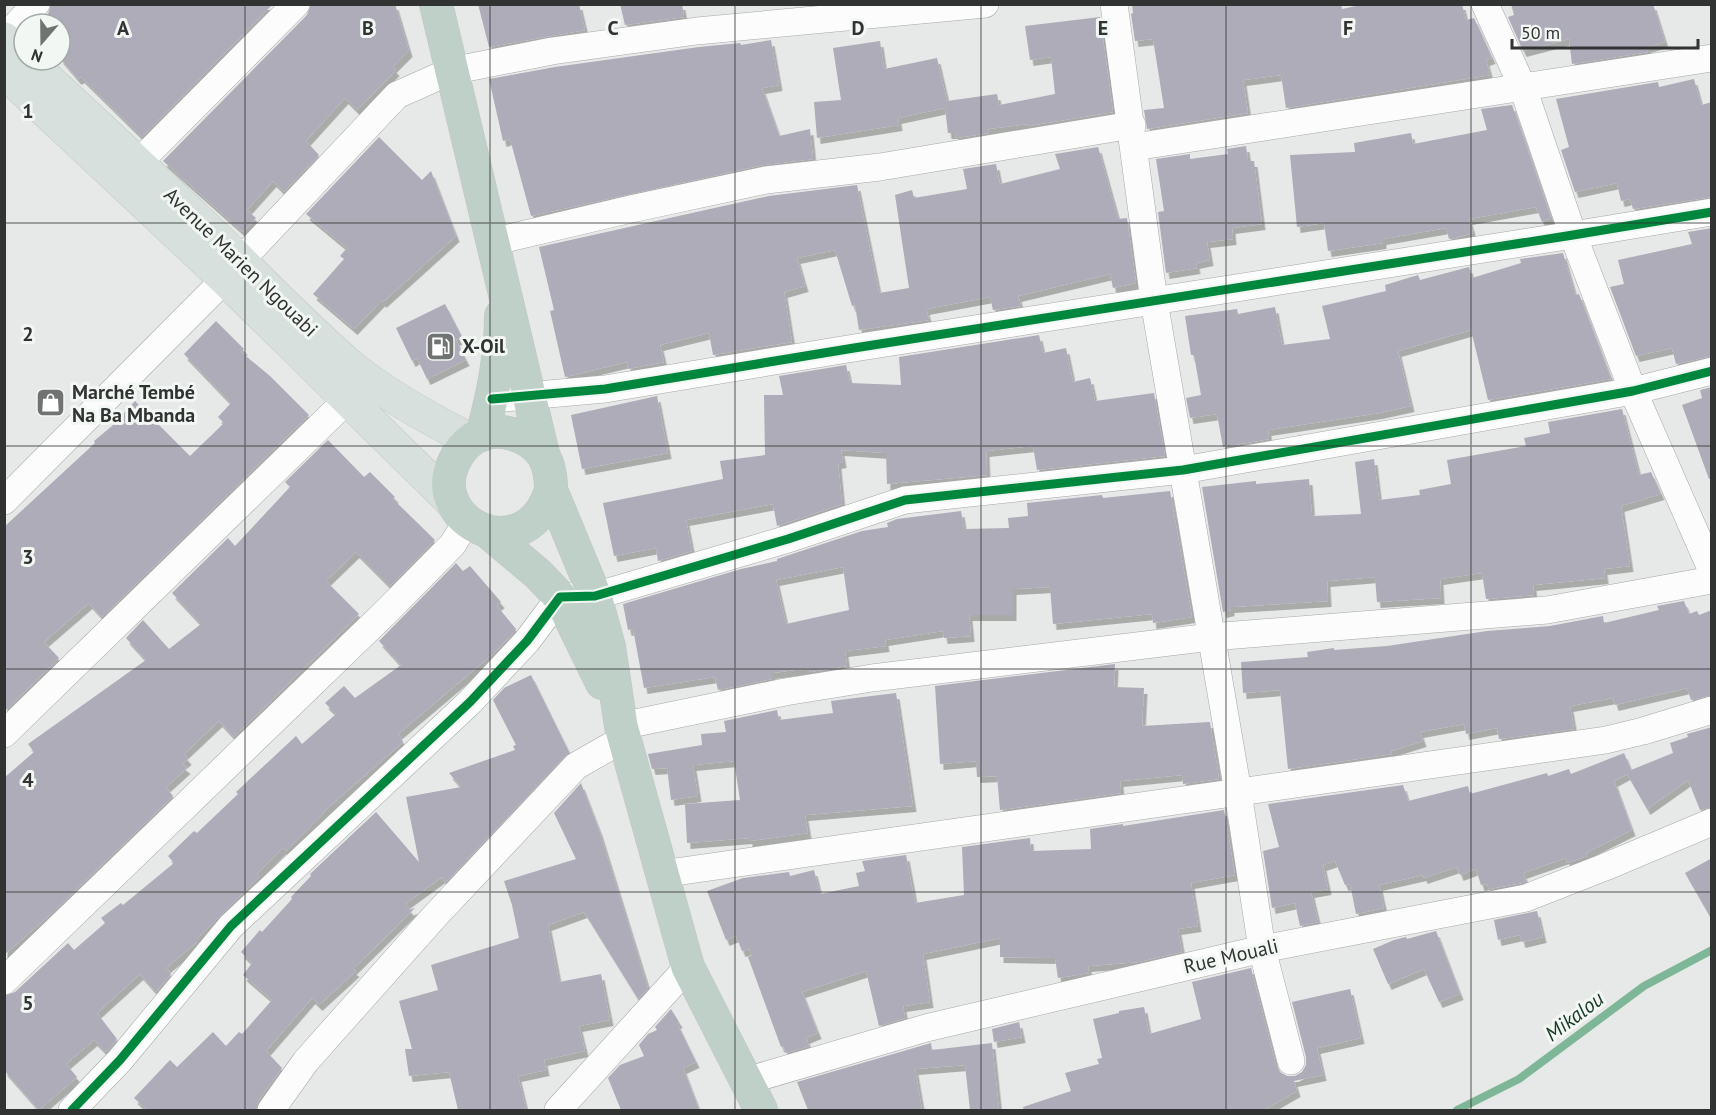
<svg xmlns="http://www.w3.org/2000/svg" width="1716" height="1115" font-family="'PT Sans',sans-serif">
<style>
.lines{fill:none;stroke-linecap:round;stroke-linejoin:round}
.stream{stroke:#7eb797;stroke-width:8}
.building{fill:#aeacb8;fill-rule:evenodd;filter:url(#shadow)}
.street-casing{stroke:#a5a8a6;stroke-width:28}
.primary-casing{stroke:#c5c6c5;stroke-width:34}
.highway-casing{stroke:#c5c6c5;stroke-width:34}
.street{stroke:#fbfcfb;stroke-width:27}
.primary{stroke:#d7e0dc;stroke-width:33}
.highway{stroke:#bed0c8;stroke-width:33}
.cycleway-casing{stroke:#f2f7f4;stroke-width:13}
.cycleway{stroke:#00873e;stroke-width:9}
.grid{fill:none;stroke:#313332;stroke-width:1.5;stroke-opacity:0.55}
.labels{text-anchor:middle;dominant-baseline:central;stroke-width:6;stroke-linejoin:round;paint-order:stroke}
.street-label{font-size:20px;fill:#313332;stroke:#f2f7f4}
.poi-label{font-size:20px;font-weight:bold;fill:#313332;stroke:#f2f7f4;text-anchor:start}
.water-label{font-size:21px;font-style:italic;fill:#173a27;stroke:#f2f7f4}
.grid-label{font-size:20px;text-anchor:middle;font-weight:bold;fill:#313332;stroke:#f2f7f4;stroke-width:6;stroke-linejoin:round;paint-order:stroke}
</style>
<defs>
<filter id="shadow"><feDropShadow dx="3.5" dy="6" stdDeviation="0" flood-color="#0004"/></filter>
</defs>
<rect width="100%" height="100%" fill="#e6e9e7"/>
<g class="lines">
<!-- stream -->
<polyline class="stream" points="1457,1110 1519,1079 1644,986 1712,950"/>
</g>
<!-- building -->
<g class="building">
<polygon points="51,4 273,4 142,137 81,77 78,79 60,58 60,24 39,24 48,14"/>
<polygon points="311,4 395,4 409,51 393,67 396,70 357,110 345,98 306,141 319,155 284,192 273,181 247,210 256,218 243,232 163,161 307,15"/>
<polygon points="478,4 579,4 585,30 489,47"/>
<polygon points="620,4 682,4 684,17 625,25"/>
<polygon points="1132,4 1341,4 1342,9 1365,4 1462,4 1466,20 1474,18 1492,58 1486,60 1490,75 1286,108 1281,75 1243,80 1248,113 1147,129 1144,110 1164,108 1153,39 1135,41 1131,14 1133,13"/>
<polygon points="1511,4 1653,4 1665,42 1647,47 1648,52 1572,64 1569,39 1523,51 1508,17 1514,15"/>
<polygon points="1100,17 1113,112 1028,126 1027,124 988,129 989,133 956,138 955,133 948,133 945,108 898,118 899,125 817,138 814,102 841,100 833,48 880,41 884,69 937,58 947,101 997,94 999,105 1055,94 1051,57 1030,60 1025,26"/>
<polygon points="771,40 779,85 762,88 779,136 810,129 813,159 763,165 531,216 510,139 503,141 489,79 555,67 699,47 740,43 741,45"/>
<polygon points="1694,79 1701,105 1712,102 1712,197 1633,209 1630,199 1621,201 1617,183 1575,192 1561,150 1569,147 1556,99 1658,82 1659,87"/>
<polygon points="1512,105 1551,218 1542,222 1536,207 1469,219 1473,233 1455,238 1449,239 1446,228 1383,239 1383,243 1328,251 1324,223 1297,227 1290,155 1355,152 1354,143 1411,133 1413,144 1487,130 1481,109"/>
<polygon points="379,137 422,180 431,171 456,236 383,302 382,300 354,329 313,294 344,259 340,256 347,248 306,214"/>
<polygon points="1246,146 1248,161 1254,161 1262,224 1232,228 1233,239 1207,242 1210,260 1196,263 1197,268 1166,273 1158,212 1164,211 1156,159 1190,154 1190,159 1228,154 1227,149"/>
<polygon points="1098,147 1118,219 1127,218 1136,283 1113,288 1110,274 1018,296 1021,306 993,310 990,297 926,309 929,320 859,330 855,305 852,306 835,250 797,258 805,286 784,292 792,342 713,355 709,333 660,345 664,362 628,369 627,362 565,377 550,311 554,310 539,247 769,196 857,185 879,293 909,288 895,195 912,190 914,198 967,189 963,169 996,164 1000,184 1060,169 1055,154"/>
<polygon points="1712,228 1712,356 1676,364 1672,348 1636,356 1610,287 1624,284 1618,260 1692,244 1688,232"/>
<polygon points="1563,253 1575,295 1579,294 1611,379 1488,400 1471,330 1398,351 1411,406 1379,413 1268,430 1269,439 1223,447 1217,414 1190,418 1186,398 1201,395 1194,355 1191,355 1185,316 1237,309 1238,314 1275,307 1282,345 1330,339 1322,306 1386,291 1385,285 1418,275 1420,280 1469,267 1472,278 1521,263 1520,259"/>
<polygon points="445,304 462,337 456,340 466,360 427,379 417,358 412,361 396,328"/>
<polygon points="216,321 244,349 241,352 270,376 309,415 102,617 89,603 44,642 59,658 4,712 4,527 95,443 94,441 112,426 135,401 190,456 224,423 218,417 231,403 184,354"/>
<polygon points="1039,335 1043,353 1066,348 1073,382 1090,378 1095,401 1154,393 1165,456 1037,470 1033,446 986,451 987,475 887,484 886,453 841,450 843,462 838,463 842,504 777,526 773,504 686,520 692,551 658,561 656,548 614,556 603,503 723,479 720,461 765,455 764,395 783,395 779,376 846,365 850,383 901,385 899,357"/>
<polygon points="1712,387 1712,478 1709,479 1682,405 1702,398 1700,390"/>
<polygon points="657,396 668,453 582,469 571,415"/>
<polygon points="1622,409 1639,475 1651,472 1661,494 1621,506 1630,566 1604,569 1605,578 1533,585 1534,595 1486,599 1482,573 1440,579 1441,598 1377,602 1375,577 1327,581 1328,601 1231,607 1231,610 1223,612 1202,487 1256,481 1256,484 1309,479 1312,516 1361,514 1355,462 1374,459 1379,500 1420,495 1419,490 1451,484 1447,460 1526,446 1524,438 1550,433 1548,422"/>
<polygon points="328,440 364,477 370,472 395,497 393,499 435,540 390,586 356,552 326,581 359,614 234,737 219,721 184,754 188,759 182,764 187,768 166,787 173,796 53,912 4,955 4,778 34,752 28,744 146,660 126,638 143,620 169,649 201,624 172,593 228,538 235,546 290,487 285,482"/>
<path d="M 1170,491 L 1192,617 L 1153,623 L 1152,614 L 1053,624 L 1050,587 L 1013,589 L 1013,615 L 969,615 L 971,636 L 944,638 L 943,631 L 885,640 L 886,646 L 845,651 L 847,666 L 810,672 L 809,668 L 772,673 L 772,679 L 718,690 L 715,677 L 644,688 L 633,629 L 628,630 L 623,604 L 741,569 L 777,561 L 777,559 L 862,531 L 888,527 L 887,523 L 897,519 L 961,511 L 964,529 L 1009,528 L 1008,518 L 1028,516 L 1027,503 L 1102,495 L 1103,498 ZM 843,567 L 849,610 L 786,624 L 776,580 Z"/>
<polygon points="456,563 463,571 470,566 501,602 497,606 516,629 515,631 494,653 398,734 403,742 322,813 324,813 286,851 283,848 257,874 259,877 197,939 197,942 166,968 171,974 156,992 140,974 97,1013 117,1039 106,1052 94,1040 66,1064 77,1077 39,1110 4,1070 4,996 15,992 68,943 74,950 105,923 101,918 121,903 123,905 174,863 168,856 194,831 197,833 238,794 236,792 296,736 302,744 336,714 325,703 344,686 355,698 401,665 379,641"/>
<polygon points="1684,601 1689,614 1697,611 1699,615 1712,610 1712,695 1691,700 1687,688 1615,705 1613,698 1570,706 1574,729 1499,739 1497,728 1466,734 1464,724 1420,732 1423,741 1391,751 1392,754 1288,769 1280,690 1243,693 1241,662 1308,657 1307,652 1334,648 1334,650 1387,646 1487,631 1550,626 1603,616 1604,623 1659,610 1657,606"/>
<polygon points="1115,664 1114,687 1144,688 1142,726 1210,722 1219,779 1183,784 1182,775 1120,781 1121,793 1000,810 997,776 977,777 976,761 940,764 935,686"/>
<polygon points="531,675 569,752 447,881 445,882 442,877 405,904 410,909 408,910 415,908 353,969 356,971 319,1005 312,998 266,1051 282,1068 258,1101 256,1110 147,1110 134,1098 170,1060 177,1067 213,1032 226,1046 239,1032 242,1034 272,1000 243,975 252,963 241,952 260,930 262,932 292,899 291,897 311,876 310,874 376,812 419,862 406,797 461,787 449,773 515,750 513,746 516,745 493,700 504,688"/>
<polygon points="896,693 913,806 805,815 808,833 749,841 749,838 687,843 685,804 740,800 734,761 693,765 698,796 671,800 667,768 652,769 648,754 702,745 701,734 726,732 724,721 777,710 779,720 833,713 831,701"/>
<polygon points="1712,727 1712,807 1700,810 1688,780 1647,809 1627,774 1614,781 1632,830 1586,853 1587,856 1567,863 1566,858 1523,873 1526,881 1522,883 1489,889 1487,884 1481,885 1476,869 1460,875 1457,867 1424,878 1423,875 1379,885 1384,908 1356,914 1350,884 1345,885 1335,861 1323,865 1328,889 1311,892 1318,922 1300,926 1295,903 1272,908 1263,851 1279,847 1268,804 1403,785 1408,801 1468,786 1470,794 1547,773 1548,776 1569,769 1571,774 1624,753 1631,770 1673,753 1670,743 1688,737 1687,734"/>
<polygon points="581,783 599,830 648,988 638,999 584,912 548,925 559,982 601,974 610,1020 579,1026 585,1051 544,1060 546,1070 518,1076 526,1110 458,1110 449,1072 409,1076 405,1049 412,1049 399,1001 438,990 431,965 519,938 512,905 504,881 576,859 554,813"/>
<polygon points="1224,810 1235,875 1191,883 1198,926 1178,929 1182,952 1138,962 1088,966 1089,973 1058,978 1055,958 1000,957 1000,938 923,954 930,1002 903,1006 905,1018 879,1026 866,971 802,992 818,1033 806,1038 809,1046 786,1053 783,1046 781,1047 748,957 752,955 749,949 742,951 736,936 726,940 707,891 743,878 789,872 790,876 814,870 820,894 859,886 856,873 865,871 862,861 906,855 915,903 964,895 962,847 1030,838 1031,851 1091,849 1090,829 1123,824 1123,826"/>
<polygon points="1712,858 1712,920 1685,873"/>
<polygon points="1537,911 1543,937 1522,942 1520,935 1498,940 1494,920"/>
<polygon points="1436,931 1460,994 1439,1002 1424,969 1388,984 1373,949 1394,940 1406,937 1407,939"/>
<polygon points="1251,968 1276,1065 1280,1072 1287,1076 1295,1076 1302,1072 1306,1065 1306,1057 1292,1002 1350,989 1361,1038 1317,1048 1323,1075 1294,1081 1297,1091 1264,1110 1024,1110 1023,1107 1071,1091 1065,1073 1099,1064 1097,1059 1102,1058 1093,1019 1119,1013 1119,1011 1144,1007 1149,1034 1201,1019 1192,982"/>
<polygon points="671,1009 679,1022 677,1023 696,1062 683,1068 699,1110 621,1110 608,1078 620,1065 644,1056 639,1045 648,1034 657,1030 655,1027"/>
<polygon points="1019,1022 1022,1037 994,1042 992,1029"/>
<polygon points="931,1043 932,1050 992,1043 999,1110 970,1110 965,1065 915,1069 922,1110 808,1110 797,1082"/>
</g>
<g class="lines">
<defs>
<g id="street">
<polyline points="1114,4 1154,301 1238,792 1262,949 1291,1061"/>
<polyline points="1485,4 1523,88 1573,235 1633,391 1712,571"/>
<polyline points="4,38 36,4"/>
<polyline points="1134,147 1712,58"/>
<polyline points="138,163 296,4"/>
<polyline points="492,242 631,209 766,180 880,167 1132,125"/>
<polyline points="240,261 397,95 451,71 552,51 697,31 985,4"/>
<polyline points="492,399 605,389 854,348 1573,235 1712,212"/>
<polyline points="4,501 225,279"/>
<polyline points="621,726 785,692 872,678 1211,637 1547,610 1712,580"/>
<polyline points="4,734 347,400"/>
<polyline points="661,874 1606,740 1643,731 1712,710"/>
<polyline points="4,981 388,610 453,544 467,521"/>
<polyline points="746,1081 926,1028 1262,949 1526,898 1605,867 1712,822"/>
<polyline points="72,1110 120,1060 231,926 470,702 527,641 560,597 595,596 788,539 905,500 1183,470 1633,391 1712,371"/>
<polyline points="271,1110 306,1061 435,916 576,766 625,738"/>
<polyline points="558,1110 688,967"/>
</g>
<g id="primary">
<polyline points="4,39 24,57"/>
<path d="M 27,60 C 92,120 156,180 220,241 C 262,282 303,325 348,364 C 384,394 429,419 471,440"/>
<polyline points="4,72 225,279 454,504"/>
</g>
<g id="highway">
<polyline points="436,4 543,454"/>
<path d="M 482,435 C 493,396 501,357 501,316"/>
<path d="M 551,490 C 526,571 425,523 454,462 C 458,453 465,444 474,438 C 496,425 529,434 543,455 C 550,466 551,478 551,490 L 595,596 L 609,647 L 621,726 L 688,967 L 761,1110"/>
<polyline points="488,532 538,574 560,597 602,683"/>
</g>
</defs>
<!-- street casing -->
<use href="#street" class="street-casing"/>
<!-- primary casing -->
<use href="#primary" class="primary-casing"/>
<!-- highway casing -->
<use href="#highway" class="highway-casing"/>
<!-- street -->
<use href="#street" class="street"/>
<!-- primary -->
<use href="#primary" class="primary"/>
<!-- highway -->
<use href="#highway" class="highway"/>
<defs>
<g id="cycleway">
<polyline points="492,399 605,389 854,348 1573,235 1712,212"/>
<polyline points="72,1110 120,1060 231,926 470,702 527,641 560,597 595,596 788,539 905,500 1183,470 1633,391 1712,371"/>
</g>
</defs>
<!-- cycleway casing -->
<use href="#cycleway" class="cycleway-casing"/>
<!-- cycleway -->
<use href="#cycleway" class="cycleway"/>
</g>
<!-- grid -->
<path class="grid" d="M 245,4 L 245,1110M 490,4 L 490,1110M 735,4 L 735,1110M 981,4 L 981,1110M 1226,4 L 1226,1110M 1471,4 L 1471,1110M 4,223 L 1712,223M 4,446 L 1712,446M 4,669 L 1712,669M 4,892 L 1712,892"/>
<!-- icons -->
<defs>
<symbol id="fuel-square" viewBox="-11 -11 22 22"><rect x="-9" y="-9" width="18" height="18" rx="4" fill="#707371" stroke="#f2f7f4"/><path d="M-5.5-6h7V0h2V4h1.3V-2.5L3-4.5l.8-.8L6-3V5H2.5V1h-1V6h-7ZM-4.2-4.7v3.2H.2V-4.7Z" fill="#fff"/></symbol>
<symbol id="shop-square" viewBox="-11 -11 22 22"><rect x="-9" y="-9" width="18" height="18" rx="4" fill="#707371" stroke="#f2f7f4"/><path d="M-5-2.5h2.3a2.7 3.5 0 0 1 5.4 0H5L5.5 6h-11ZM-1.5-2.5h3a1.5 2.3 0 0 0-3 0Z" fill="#fff"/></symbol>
</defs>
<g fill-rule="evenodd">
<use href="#fuel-square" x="424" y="330" width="33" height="33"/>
<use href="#shop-square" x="34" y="386" width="33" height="33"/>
</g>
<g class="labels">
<!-- street labels -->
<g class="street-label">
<text transform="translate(241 262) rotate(44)">Avenue Marien Ngouabi</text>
<text transform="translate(1231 956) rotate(-13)">Rue Mouali</text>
</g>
<!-- poi labels -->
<g class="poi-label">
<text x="462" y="346">X-Oil</text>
<text x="72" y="392">Marché Tembé<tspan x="72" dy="23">Na Ba Mbanda</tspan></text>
</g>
<!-- water labels -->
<g class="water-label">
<text transform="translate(1574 1016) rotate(-37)">Mikalou</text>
</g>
</g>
<g class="grid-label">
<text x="123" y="35">A</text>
<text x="368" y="35">B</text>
<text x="613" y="35">C</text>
<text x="858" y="35">D</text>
<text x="1103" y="35">E</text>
<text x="1348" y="35">F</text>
<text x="28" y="118">1</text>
<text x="28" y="341">2</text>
<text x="28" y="564">3</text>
<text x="28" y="787">4</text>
<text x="28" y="1010">5</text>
</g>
<!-- border -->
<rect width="1716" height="1115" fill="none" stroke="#313332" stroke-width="12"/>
<!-- north arrow -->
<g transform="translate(42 42) rotate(200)"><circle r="28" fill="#f2f7f4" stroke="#a5a9a6" stroke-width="1.5"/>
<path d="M0-4.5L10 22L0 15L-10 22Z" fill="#707371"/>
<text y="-9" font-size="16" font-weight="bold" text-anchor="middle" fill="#313332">N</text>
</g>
<!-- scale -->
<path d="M1512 39v9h186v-9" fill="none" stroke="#313332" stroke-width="3"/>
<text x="1521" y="39" font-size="18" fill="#313332" stroke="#f2f7f4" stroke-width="4.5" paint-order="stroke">50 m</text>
</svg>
